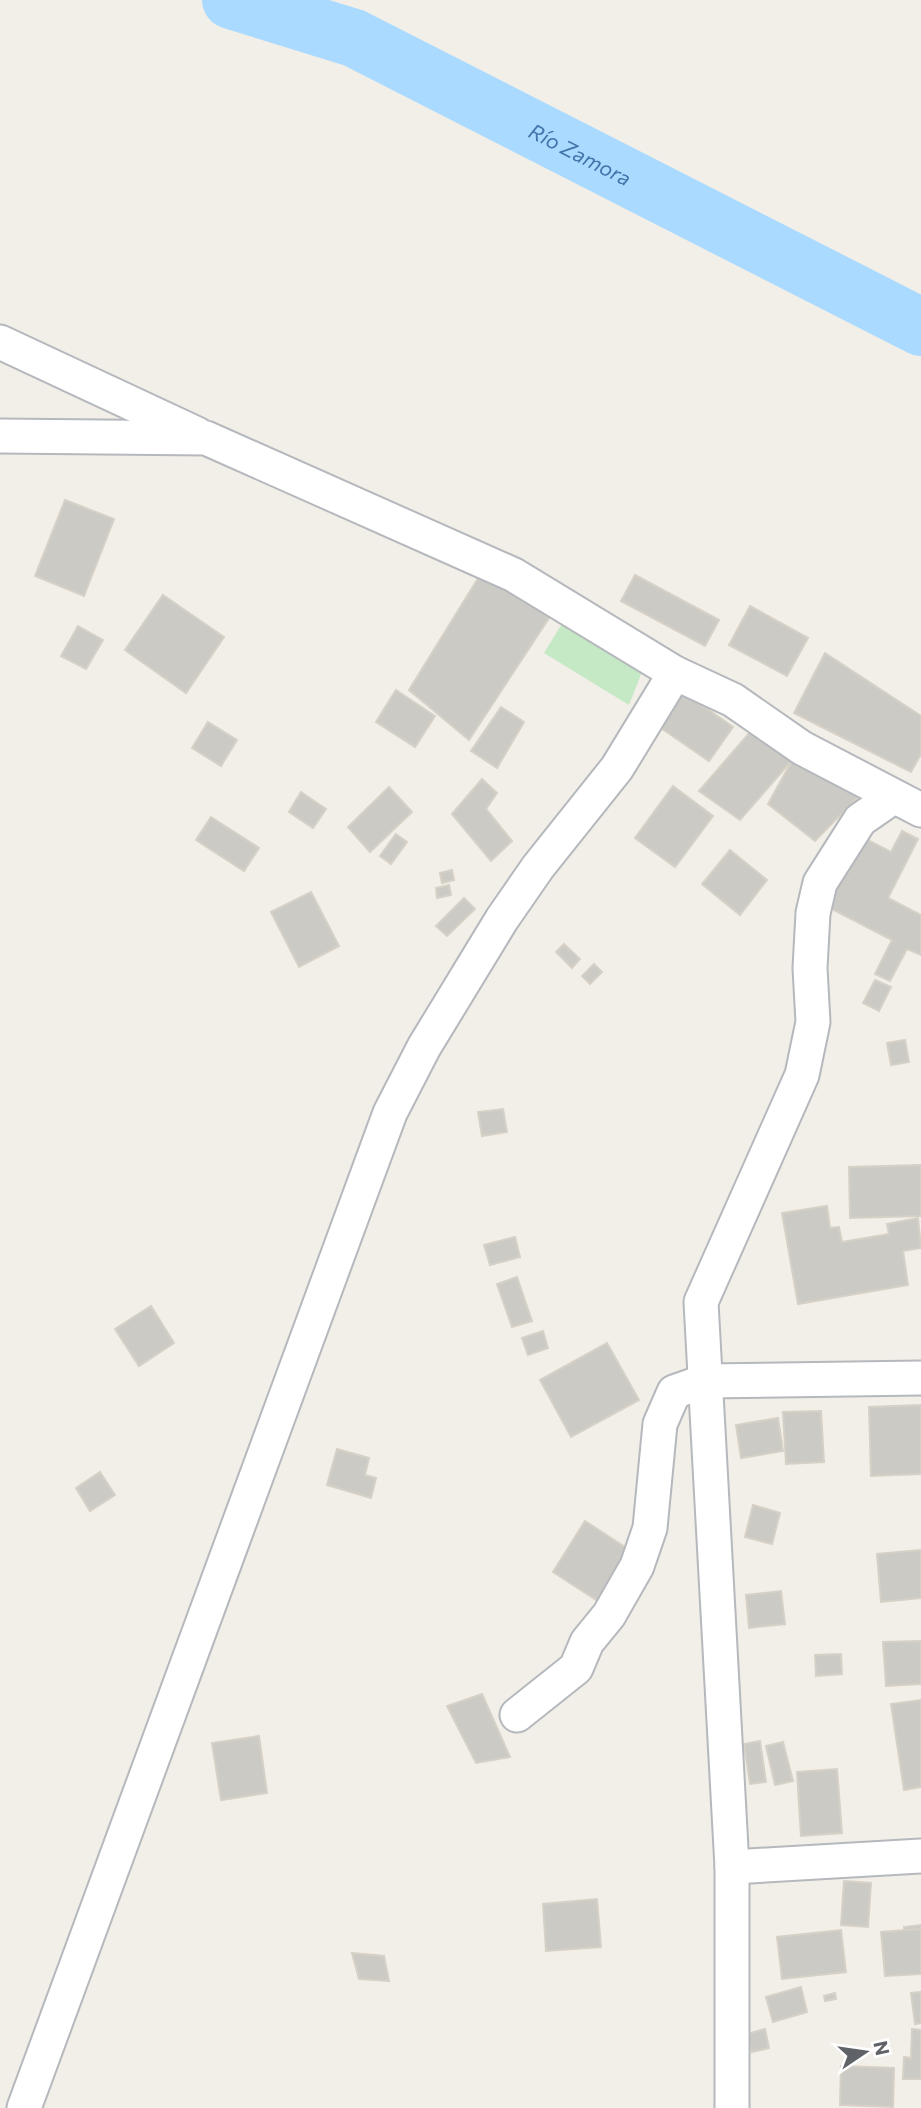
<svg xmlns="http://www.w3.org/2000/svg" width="921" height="2108" font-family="Commissioner,sans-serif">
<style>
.green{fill:#c5e8c5}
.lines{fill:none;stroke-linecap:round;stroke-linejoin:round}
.river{stroke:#aadaff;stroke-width:58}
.building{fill:#cccac5;stroke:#d6d1c6;stroke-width:2}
.minor-casing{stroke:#b5b8bc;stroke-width:37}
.minor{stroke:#fff;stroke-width:33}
.labels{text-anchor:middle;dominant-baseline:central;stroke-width:6;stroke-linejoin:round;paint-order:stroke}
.water-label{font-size:21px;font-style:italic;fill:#4174aa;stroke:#fff}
</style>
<rect width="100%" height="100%" fill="#f1efe8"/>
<!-- green -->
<polygon class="green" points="565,619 643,669 629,705 544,653"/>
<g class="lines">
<!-- river -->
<path class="river" id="s1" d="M 231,0 L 354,38 L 921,327"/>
</g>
<!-- building -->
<g class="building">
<polygon points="65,500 114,519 84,596 35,576"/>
<polygon points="480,575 551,615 469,740 409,690"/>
<polygon points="635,575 719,620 705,646 621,601"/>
<polygon points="163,595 224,637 186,693 125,650"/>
<polygon points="750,606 808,638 787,676 729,645"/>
<polygon points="78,626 103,640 86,669 61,656"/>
<polygon points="825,653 921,716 921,754 911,772 794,713"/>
<polygon points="396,690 435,716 415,747 376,722"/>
<polygon points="682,691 733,727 709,761 658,726"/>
<polygon points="501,707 524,722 497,768 471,751"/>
<polygon points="208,722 237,740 221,766 192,748"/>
<polygon points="751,731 793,759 740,820 699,791"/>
<polygon points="793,759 860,795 815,841 768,804"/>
<polygon points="482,779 497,793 486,809 512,841 491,861 452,814"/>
<polygon points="673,786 713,816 675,867 635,838"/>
<polygon points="389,787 412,812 370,852 348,827"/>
<polygon points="301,792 326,809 313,828 289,812"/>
<polygon points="211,817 259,848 244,871 196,840"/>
<polygon points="902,831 918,839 888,898 921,915 921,955 907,949 890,981 875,974 892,940 828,907 864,838 891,852"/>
<polygon points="396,834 407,842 391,864 380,856"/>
<polygon points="730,850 767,880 740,915 702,884"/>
<polygon points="452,870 454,880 442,883 440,873"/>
<polygon points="449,885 451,895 437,898 436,888"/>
<polygon points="311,892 339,946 299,967 271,912"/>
<polygon points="464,898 475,909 447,936 436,926"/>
<polygon points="564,944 580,959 572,968 556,952"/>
<polygon points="594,964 602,972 590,984 582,976"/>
<polygon points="875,980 891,987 879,1011 863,1003"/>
<polygon points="905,1040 909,1062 891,1065 887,1043"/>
<polygon points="503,1109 507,1132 482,1136 478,1112"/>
<polygon points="921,1165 921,1216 850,1218 849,1167"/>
<polygon points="827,1206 830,1228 839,1227 842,1242 889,1234 887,1224 918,1218 921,1248 903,1251 908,1285 798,1304 782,1213"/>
<polygon points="515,1237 520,1257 490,1265 484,1245"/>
<polygon points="517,1277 532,1321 512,1327 497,1284"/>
<polygon points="151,1306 174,1343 139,1366 115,1329"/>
<polygon points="543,1331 548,1348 528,1355 522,1338"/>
<polygon points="607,1343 639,1400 571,1437 540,1380"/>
<polygon points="921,1405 921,1474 871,1476 869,1407"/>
<polygon points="821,1411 824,1462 786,1464 783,1412"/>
<polygon points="778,1418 783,1451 741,1458 736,1425"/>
<polygon points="337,1449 369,1458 365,1475 376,1478 371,1498 327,1485"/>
<polygon points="100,1472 115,1495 90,1511 76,1488"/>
<polygon points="753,1505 780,1513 772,1544 745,1537"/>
<polygon points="585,1521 634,1553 601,1603 553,1572"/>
<polygon points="921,1550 921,1598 881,1602 877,1554"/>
<polygon points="781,1591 785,1624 749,1628 746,1595"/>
<polygon points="921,1641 921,1684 886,1686 883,1642"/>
<polygon points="841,1654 842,1674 816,1676 815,1655"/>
<polygon points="482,1694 510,1757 476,1763 447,1706"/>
<polygon points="921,1700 921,1787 904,1790 891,1704"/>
<polygon points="259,1736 267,1793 221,1800 212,1743"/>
<polygon points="760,1741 766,1782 750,1784 744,1744"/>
<polygon points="783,1742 793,1781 775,1785 766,1746"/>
<polygon points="837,1769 842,1833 801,1836 797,1772"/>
<polygon points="844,1881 871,1883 868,1927 841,1925"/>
<polygon points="597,1899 601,1947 546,1951 543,1904"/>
<polygon points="921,1925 921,1949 907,1950 904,1927"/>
<polygon points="921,1929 921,1974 885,1976 881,1932"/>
<polygon points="841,1930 846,1972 782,1979 777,1937"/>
<polygon points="352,1953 384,1956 389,1981 359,1979"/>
<polygon points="801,1987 807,2012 773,2022 766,1997"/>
<polygon points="921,1992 921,2023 915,2024 911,1993"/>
<polygon points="835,1993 836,1999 825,2001 824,1996"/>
<polygon points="765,2029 769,2048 752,2052 747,2034"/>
<polygon points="912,2029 921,2030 921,2079 903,2079 904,2057 911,2058"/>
<polygon points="841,2066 894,2068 893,2107 840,2105"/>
</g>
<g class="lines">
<defs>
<g id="minor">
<polyline points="0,342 197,434"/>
<polyline points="0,436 206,438 514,575 675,673 733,700 802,748 921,810"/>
<polyline points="517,1715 576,1668 587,1642 609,1615 637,1566 650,1528 660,1424 674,1392 705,1381 921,1378"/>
<polyline points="732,1867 921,1856"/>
<polyline points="24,2108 390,1113 424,1047 502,919 538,867 617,768 675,673"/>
<polyline points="732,2108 732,1867 701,1302 802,1075 813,1022 810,968 813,913 820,883 860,820 893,797"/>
</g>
</defs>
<!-- minor casing -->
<use href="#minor" class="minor-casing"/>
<!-- minor -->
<use href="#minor" class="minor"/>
</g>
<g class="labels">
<!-- water labels -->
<g class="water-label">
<text stroke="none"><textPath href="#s1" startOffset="383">Río Zamora</textPath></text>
</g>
</g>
<!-- north arrow -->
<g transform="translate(865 2052) rotate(77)" stroke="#ffffff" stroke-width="5" paint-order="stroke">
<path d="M0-5L12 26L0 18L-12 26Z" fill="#5f6368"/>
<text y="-10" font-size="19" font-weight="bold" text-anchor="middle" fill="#5f6368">N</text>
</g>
</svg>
